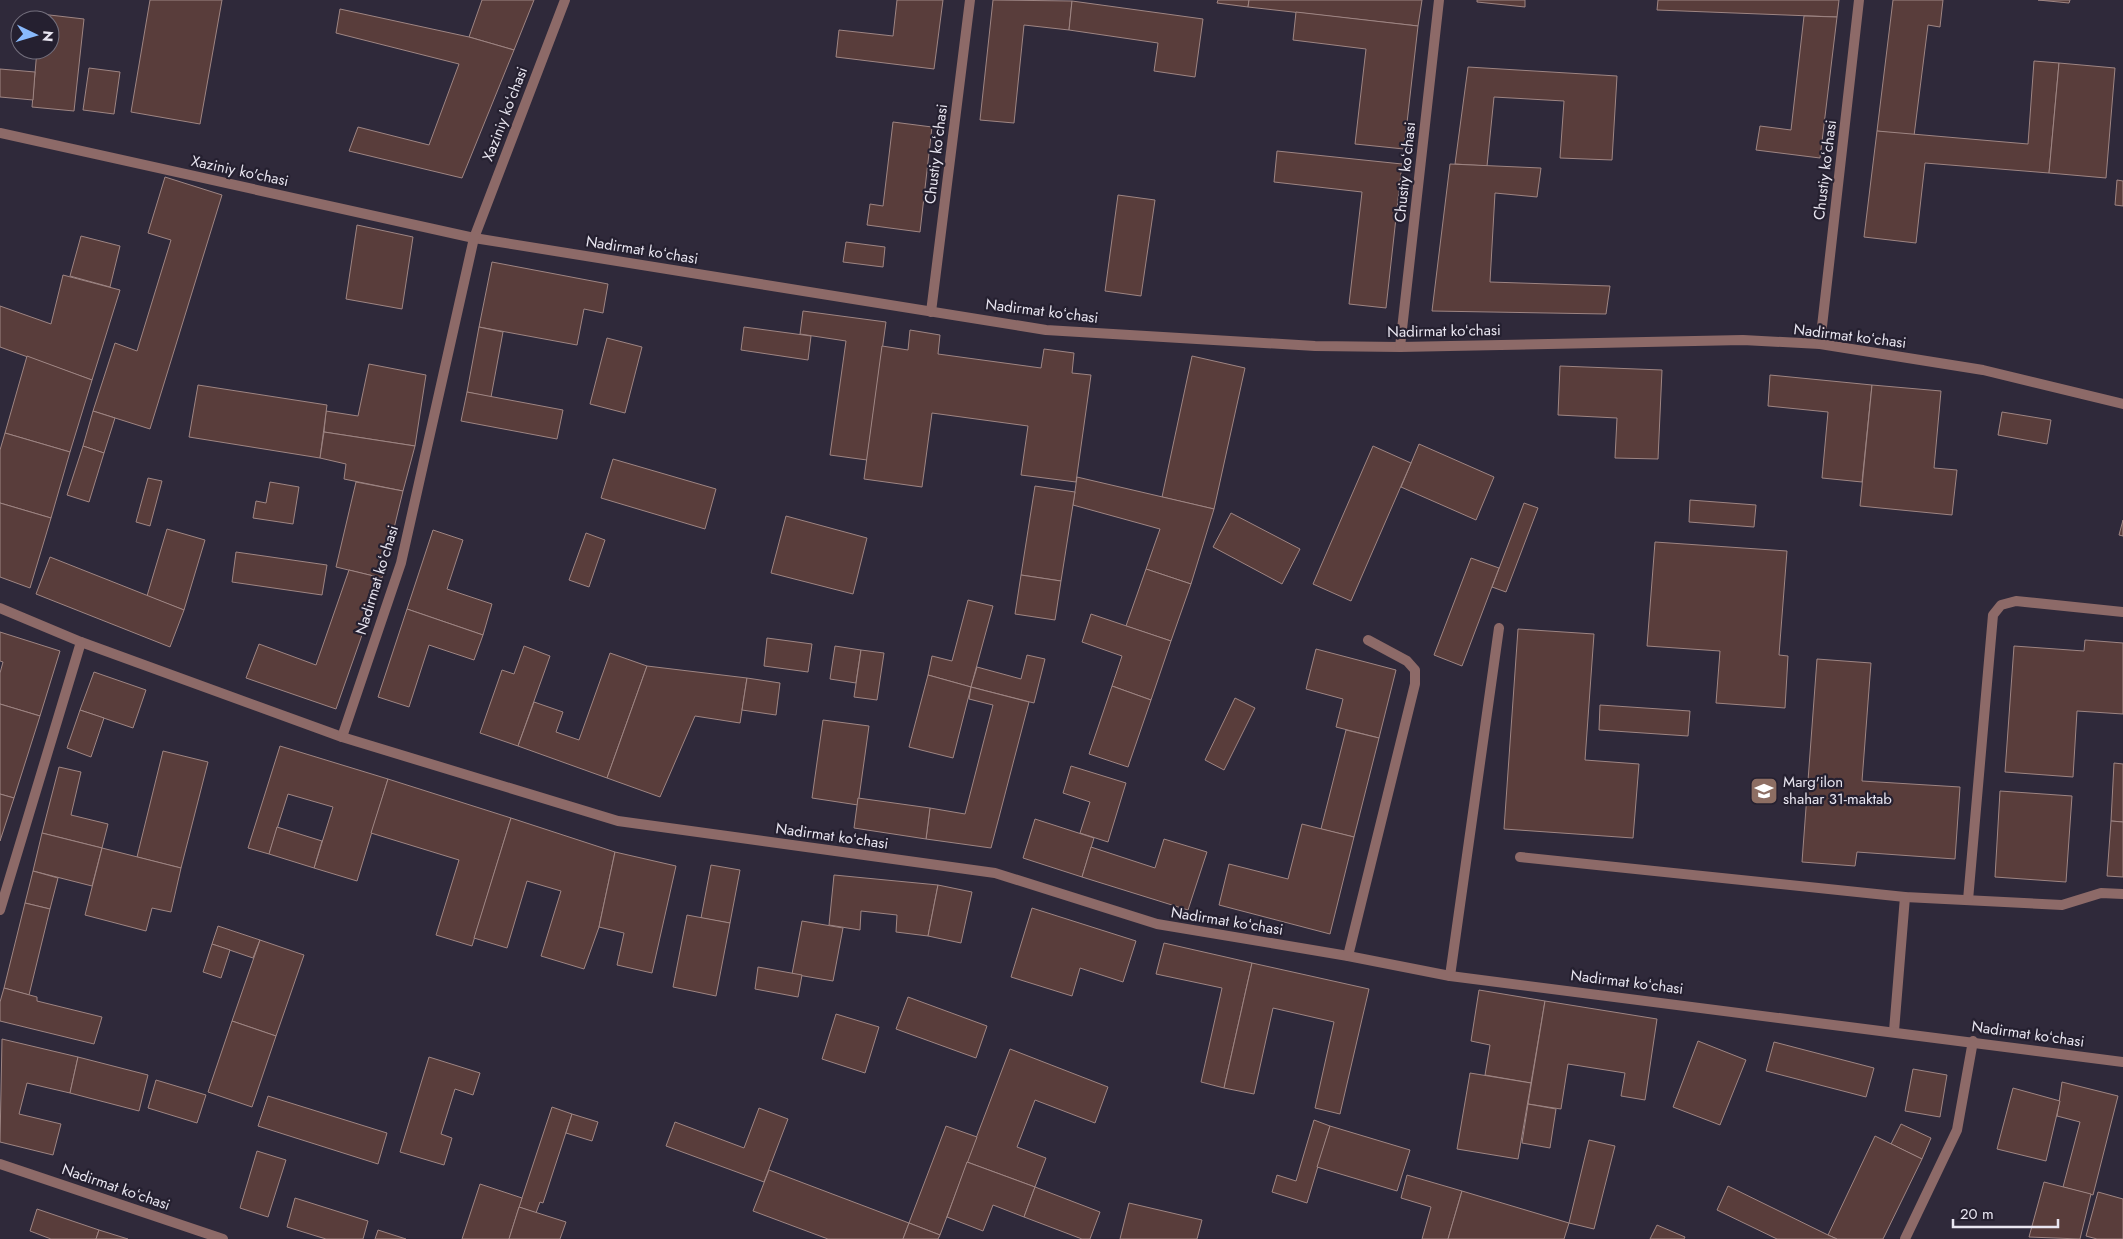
<svg xmlns="http://www.w3.org/2000/svg" width="2123" height="1239" font-family="Jost,sans-serif">
<style>
.building{fill:#593d3b;stroke:#9e8583}
.lines{fill:none;stroke-linecap:round;stroke-linejoin:round}
.lane{stroke:#8d6a68;stroke-width:10}
.street{stroke:#8d6a68;stroke-width:10}
.labels{text-anchor:middle;dominant-baseline:central;stroke-width:4.5;stroke-linejoin:round;paint-order:stroke}
.street-label{font-size:15px;fill:#e9e6f1;stroke:#252030}
.poi-label{font-size:15px;fill:#e9e6f1;stroke:#252030;text-anchor:start}
</style>
<rect width="100%" height="100%" fill="#2f293a"/>
<!-- building -->
<g class="building">
<polygon points="150,0 222,0 200,124 131,112"/>
<polygon points="482,0 534,0 514,50 469,37"/>
<polygon points="897,0 943,0 934,69 836,57 839,30 893,36"/>
<polygon points="993,0 1072,1 1069,30 1024,25 1014,123 980,120"/>
<polygon points="1218,0 1249,0 1248,7 1217,3"/>
<polygon points="1249,0 1422,0 1418,26 1248,7"/>
<polygon points="1477,0 1525,0 1525,7 1477,2"/>
<polygon points="1658,0 1839,0 1837,17 1657,10"/>
<polygon points="1893,0 1943,0 1940,27 1928,25 1914,136 1877,131"/>
<polygon points="2038,0 2070,0 2069,3"/>
<polygon points="1072,1 1203,19 1195,77 1154,71 1158,43 1069,30"/>
<polygon points="340,9 469,37 514,50 462,178 349,151 358,127 429,145 459,64 336,33"/>
<polygon points="1296,12 1418,26 1404,149 1355,144 1366,49 1293,40"/>
<polygon points="41,14 84,19 74,111 32,107 37,50 50,50 50,20 40,20"/>
<polygon points="1804,16 1837,17 1820,158 1756,150 1760,126 1791,130"/>
<polygon points="2034,61 2059,63 2049,173 1925,163 1916,243 1864,237 1877,131 2028,144"/>
<polygon points="2059,63 2115,68 2106,178 2049,173"/>
<polygon points="1468,67 1617,76 1612,160 1560,158 1564,101 1494,97 1487,166 1455,164"/>
<polygon points="89,68 120,72 114,114 83,110"/>
<polygon points="0,69 35,72 33,100 0,97"/>
<polygon points="893,122 932,127 920,232 867,225 870,204 883,206"/>
<polygon points="1277,151 1402,164 1386,308 1349,304 1362,192 1274,182"/>
<polygon points="1450,164 1541,168 1537,197 1495,193 1490,282 1610,286 1606,314 1432,311"/>
<polygon points="165,177 222,195 150,429 93,411 115,343 137,351 171,240 148,233"/>
<polygon points="2117,180 2123,181 2123,206 2115,205"/>
<polygon points="1118,195 1155,200 1141,296 1105,291"/>
<polygon points="357,225 413,237 402,309 346,299"/>
<polygon points="81,236 120,246 110,287 70,276"/>
<polygon points="846,242 885,247 883,267 843,262"/>
<polygon points="492,262 608,284 603,313 584,309 577,345 479,327"/>
<polygon points="63,275 120,290 92,380 0,347 0,306 51,324"/>
<polygon points="803,311 886,322 867,460 830,455 846,341 800,334"/>
<polygon points="479,327 503,332 491,397 467,392"/>
<polygon points="744,327 811,336 808,360 741,350"/>
<polygon points="910,330 940,335 938,354 1041,368 1044,349 1074,353 1072,373 1091,375 1076,482 1021,475 1028,426 932,413 922,487 864,479 882,346 908,350"/>
<polygon points="607,338 642,347 625,413 590,404"/>
<polygon points="27,356 92,380 70,452 5,433"/>
<polygon points="1192,356 1245,368 1214,509 1162,497"/>
<polygon points="369,364 426,375 415,446 324,432 326,411 358,416"/>
<polygon points="1560,366 1662,370 1658,459 1615,458 1617,418 1558,415"/>
<polygon points="1770,375 1872,385 1862,482 1822,478 1828,412 1768,406"/>
<polygon points="198,385 327,405 320,458 189,437"/>
<polygon points="1872,385 1941,391 1934,468 1957,470 1952,515 1860,506"/>
<polygon points="467,392 563,410 557,439 461,421"/>
<polygon points="93,411 115,418 104,453 83,446"/>
<polygon points="2002,412 2051,420 2047,444 1998,435"/>
<polygon points="324,432 415,446 403,491 344,479 346,464 320,458"/>
<polygon points="5,433 70,452 51,518 0,503 0,450"/>
<polygon points="1419,444 1494,477 1476,520 1401,487"/>
<polygon points="83,446 104,453 89,502 67,495"/>
<polygon points="1373,446 1411,463 1351,601 1313,584"/>
<polygon points="613,459 716,489 705,529 601,498"/>
<polygon points="1077,477 1214,509 1191,584 1146,569 1160,529 1073,505"/>
<polygon points="148,478 162,481 150,526 136,522"/>
<polygon points="270,482 299,487 293,524 253,518 256,501 266,503"/>
<polygon points="356,482 403,491 382,578 336,567"/>
<polygon points="1035,486 1075,492 1061,581 1021,575"/>
<polygon points="1690,500 1756,505 1754,527 1689,522"/>
<polygon points="0,503 51,518 30,588 0,577"/>
<polygon points="1524,503 1538,508 1506,592 1492,587"/>
<polygon points="1231,513 1300,549 1282,584 1213,547"/>
<polygon points="786,516 867,538 853,594 771,573"/>
<polygon points="2123,520 2123,536 2119,535"/>
<polygon points="167,529 205,540 184,610 147,596"/>
<polygon points="433,530 463,540 447,589 492,604 483,635 407,609"/>
<polygon points="586,533 605,540 589,587 569,580"/>
<polygon points="1655,542 1787,551 1779,655 1788,656 1785,708 1716,703 1720,651 1647,646"/>
<polygon points="236,552 327,565 322,595 232,582"/>
<polygon points="50,557 184,610 170,647 36,594"/>
<polygon points="1471,558 1499,568 1462,666 1434,655"/>
<polygon points="1146,569 1191,584 1171,641 1126,626"/>
<polygon points="349,570 382,578 336,709 246,678 259,644 316,665"/>
<polygon points="1021,575 1061,581 1055,620 1015,614"/>
<polygon points="968,600 993,606 971,687 928,675 932,656 952,661"/>
<polygon points="407,609 483,635 474,660 429,645 409,707 378,697"/>
<polygon points="1091,614 1171,641 1151,700 1112,686 1122,656 1082,642"/>
<polygon points="1518,629 1594,634 1585,760 1639,764 1633,838 1504,829"/>
<polygon points="0,632 60,651 40,716 0,704 0,673 3,662 0,661"/>
<polygon points="767,638 812,644 808,672 764,666"/>
<polygon points="2085,640 2123,643 2123,714 2077,711 2073,777 2005,772 2014,646 2084,651"/>
<polygon points="524,646 550,656 518,746 480,733 502,670 514,674"/>
<polygon points="835,646 861,650 856,683 830,679"/>
<polygon points="1316,649 1396,670 1379,738 1336,727 1343,699 1306,689"/>
<polygon points="861,650 884,653 877,700 854,697"/>
<polygon points="610,653 647,666 607,778 518,746 534,702 563,712 556,732 579,740"/>
<polygon points="1027,655 1045,659 1034,703 971,687 977,667 1021,679"/>
<polygon points="1817,659 1871,663 1862,781 1960,787 1955,859 1857,852 1855,866 1802,862"/>
<polygon points="647,666 747,678 740,723 695,716 660,797 607,778"/>
<polygon points="94,672 146,690 133,728 80,710"/>
<polygon points="928,675 971,687 953,758 909,747"/>
<polygon points="747,678 780,683 776,715 742,710"/>
<polygon points="1112,686 1151,700 1128,767 1089,754"/>
<polygon points="971,687 1029,702 991,848 926,839 930,808 965,814 993,705 969,699"/>
<polygon points="1235,698 1255,708 1224,770 1205,760"/>
<polygon points="0,704 40,716 14,798 0,794"/>
<polygon points="1600,705 1690,711 1688,736 1599,730"/>
<polygon points="80,710 104,718 91,757 67,748"/>
<polygon points="823,720 869,726 858,805 812,798"/>
<polygon points="1346,730 1379,738 1354,837 1321,829"/>
<polygon points="280,746 388,779 357,881 314,868 333,807 288,794 269,854 248,848"/>
<polygon points="163,751 208,762 181,868 137,857"/>
<polygon points="2114,763 2123,764 2123,822 2111,821"/>
<polygon points="1071,766 1126,783 1108,842 1080,833 1090,802 1063,793"/>
<polygon points="59,767 81,772 71,815 108,824 102,848 42,833"/>
<polygon points="388,779 511,818 472,946 436,935 459,860 371,833"/>
<polygon points="2000,791 2072,796 2066,882 1995,877"/>
<polygon points="0,794 14,798 0,841"/>
<polygon points="858,798 930,808 926,839 854,828"/>
<polygon points="511,818 615,852 599,927 584,969 541,956 561,891 527,881 507,948 474,938"/>
<polygon points="1035,819 1094,838 1082,877 1023,858"/>
<polygon points="2111,821 2123,822 2123,877 2107,876"/>
<polygon points="1302,824 1354,837 1330,934 1219,905 1229,864 1288,879"/>
<polygon points="277,827 322,841 314,868 269,854"/>
<polygon points="42,833 102,848 92,886 33,871"/>
<polygon points="1164,839 1207,852 1188,910 1082,877 1091,847 1155,868"/>
<polygon points="102,848 181,868 171,912 152,908 146,931 85,915"/>
<polygon points="615,852 676,866 652,973 617,965 624,933 599,927"/>
<polygon points="711,865 740,870 730,923 701,918"/>
<polygon points="33,871 58,878 50,909 25,903"/>
<polygon points="834,875 938,885 928,936 896,932 897,915 861,911 860,930 829,925"/>
<polygon points="938,885 972,892 961,943 928,936"/>
<polygon points="25,903 50,909 29,995 4,988"/>
<polygon points="1032,908 1136,941 1123,982 1080,968 1072,996 1011,977"/>
<polygon points="687,915 730,923 716,996 673,987"/>
<polygon points="802,921 843,928 833,981 792,974"/>
<polygon points="218,926 260,940 253,958 212,944"/>
<polygon points="260,940 304,955 276,1036 232,1021"/>
<polygon points="1164,943 1252,963 1224,1088 1201,1082 1222,988 1156,974"/>
<polygon points="212,944 230,950 221,978 203,972"/>
<polygon points="1252,963 1369,989 1340,1114 1315,1108 1334,1022 1273,1008 1254,1094 1224,1088"/>
<polygon points="758,967 802,975 798,997 755,989"/>
<polygon points="4,988 37,997 37,1001 102,1017 94,1044 0,1021 0,1002"/>
<polygon points="1479,990 1545,1001 1531,1083 1485,1075 1490,1045 1471,1041"/>
<polygon points="908,997 987,1026 976,1058 896,1029"/>
<polygon points="1545,1001 1657,1019 1645,1100 1621,1096 1625,1073 1568,1064 1561,1109 1528,1104"/>
<polygon points="836,1014 879,1027 865,1073 822,1059"/>
<polygon points="232,1021 276,1036 252,1107 208,1092"/>
<polygon points="2,1039 78,1057 70,1093 27,1083 19,1114 61,1124 53,1155 0,1142"/>
<polygon points="1698,1041 1746,1060 1720,1125 1673,1107"/>
<polygon points="1774,1042 1874,1068 1866,1097 1766,1071"/>
<polygon points="1010,1049 1108,1087 1095,1123 1035,1100 1017,1147 1046,1158 1035,1187 967,1162"/>
<polygon points="78,1057 148,1075 139,1111 70,1093"/>
<polygon points="429,1057 480,1073 473,1095 455,1089 441,1134 452,1138 444,1165 400,1152"/>
<polygon points="1913,1069 1947,1075 1940,1117 1905,1111"/>
<polygon points="1470,1073 1531,1083 1518,1159 1457,1149"/>
<polygon points="156,1080 206,1095 197,1123 148,1108"/>
<polygon points="2062,1082 2118,1096 2093,1195 2063,1187 2080,1122 2057,1116"/>
<polygon points="2013,1088 2060,1101 2046,1161 1997,1149"/>
<polygon points="268,1096 387,1133 378,1164 258,1126"/>
<polygon points="1528,1104 1556,1109 1550,1148 1522,1143"/>
<polygon points="552,1107 572,1114 543,1203 540,1202 536,1213 519,1207"/>
<polygon points="759,1108 788,1119 764,1182 666,1146 675,1122 744,1148"/>
<polygon points="572,1114 598,1122 592,1141 566,1133"/>
<polygon points="1314,1120 1330,1126 1307,1203 1272,1192 1277,1175 1296,1181"/>
<polygon points="1901,1124 1931,1138 1922,1159 1891,1144"/>
<polygon points="946,1126 977,1137 940,1235 909,1223"/>
<polygon points="1330,1126 1410,1150 1397,1191 1317,1167"/>
<polygon points="1875,1136 1922,1159 1883,1239 1837,1239 1828,1235"/>
<polygon points="1589,1140 1615,1146 1594,1229 1569,1223"/>
<polygon points="257,1151 286,1160 268,1217 240,1208"/>
<polygon points="967,1162 1035,1187 1024,1217 993,1205 983,1231 947,1217"/>
<polygon points="769,1170 909,1223 903,1239 828,1239 753,1211"/>
<polygon points="1407,1175 1462,1191 1448,1239 1422,1239 1431,1207 1401,1198"/>
<polygon points="2044,1182 2091,1194 2080,1239 2029,1237"/>
<polygon points="480,1184 522,1198 509,1239 462,1239"/>
<polygon points="1728,1186 1828,1235 1837,1239 1777,1239 1717,1210"/>
<polygon points="1035,1187 1100,1212 1090,1239 1082,1239 1024,1217"/>
<polygon points="1462,1191 1569,1223 1564,1239 1448,1239"/>
<polygon points="2098,1192 2123,1199 2123,1239 2097,1239 2086,1236"/>
<polygon points="295,1198 368,1221 363,1239 326,1239 287,1227"/>
<polygon points="1129,1203 1202,1220 1197,1239 1120,1239"/>
<polygon points="519,1207 566,1222 560,1239 509,1239"/>
<polygon points="37,1209 99,1230 96,1239 51,1239 30,1231"/>
<polygon points="909,1223 940,1235 938,1239 903,1239"/>
<polygon points="1657,1225 1685,1237 1684,1239 1650,1239"/>
<polygon points="99,1230 128,1239 96,1239"/>
<polygon points="378,1230 406,1239 375,1239"/>
</g>
<g class="lines">
<!-- lane -->
<g class="lane">
<polyline points="1520,857 1905,897 2062,905 2101,893 2123,894"/>
<polyline points="1968,900 1993,615 2001,605 2016,601 2123,612"/>
<polyline points="1348,956 1415,684 1415,670 1407,661 1368,640"/>
<polyline points="1450,976 1499,628"/>
<polyline points="1894,1031 1905,897"/>
<polyline points="1905,1239 1957,1130 1973,1041"/>
</g>
<!-- street -->
<g class="street">
<polyline points="0,133 474,238 1046,330 1315,346 1400,347 1743,340 1820,344 1983,370 2123,404"/>
<polyline points="931,312 970,0"/>
<polyline points="1820,344 1859,0"/>
<polyline points="1400,347 1439,0"/>
<polyline points="0,608 81,642 342,737 618,821 995,873 1157,924 1348,956 1450,976 2123,1062"/>
<polyline points="342,737 401,563 474,238 565,0"/>
<polyline points="0,910 81,642"/>
<polyline points="0,1164 223,1239"/>
</g>
</g>
<!-- icons -->
<defs>
<symbol id="school-square" viewBox="-11 -11 22 22"><rect x="-9" y="-9" width="18" height="18" rx="4" fill="#8d6e63" stroke="#252030"/><path d="M0-5L7-2L0 1L-7-2ZM-4 1L0 2.5L4 1V4Q0 6-4 4Z" fill="#fff"/></symbol>
</defs>
<g fill-rule="evenodd">
<use href="#school-square" x="1748" y="775" width="32" height="32"/>
</g>
<g class="labels">
<!-- street labels -->
<g class="street-label">
<text transform="translate(505 114) rotate(-69)">Xaziniy koʻchasi</text>
<text transform="translate(936 154) rotate(-83)">Chustiy koʻchasi</text>
<text transform="translate(1825 170) rotate(-83)">Chustiy koʻchasi</text>
<text transform="translate(240 171) rotate(12)">Xaziniy ko'chasi</text>
<text transform="translate(1405 172) rotate(-84)">Chustiy koʻchasi</text>
<text transform="translate(642 250) rotate(9)">Nadirmat koʻchasi</text>
<text transform="translate(1042 311) rotate(7)">Nadirmat koʻchasi</text>
<text transform="translate(1444 331) rotate(-1)">Nadirmat koʻchasi</text>
<text transform="translate(1850 336) rotate(7)">Nadirmat koʻchasi</text>
<text transform="translate(377 580) rotate(-73)">Nadirmat koʻchasi</text>
<text transform="translate(832 836) rotate(8)">Nadirmat koʻchasi</text>
<text transform="translate(1227 921) rotate(9)">Nadirmat koʻchasi</text>
<text transform="translate(1627 982) rotate(7)">Nadirmat koʻchasi</text>
<text transform="translate(2028 1034) rotate(8)">Nadirmat koʻchasi</text>
<text transform="translate(116 1187) rotate(19)">Nadirmat koʻchasi</text>
</g>
<!-- poi labels -->
<g class="poi-label">
<text x="1783" y="782">Marg'ilon<tspan x="1783" dy="17">shahar 31-maktab</tspan></text>
</g>
</g>
<!-- north arrow -->
<g transform="translate(35 35) rotate(95)"><circle r="24" fill="#252030" stroke="#736f7d"/>
<path d="M0-4L9 19L0 12L-9 19Z" fill="#89bafc"/>
<text y="-8" font-size="14" font-weight="bold" text-anchor="middle" fill="#e9e6f1">N</text>
</g>
<!-- scale -->
<path d="M1953 1219v8h105v-8" fill="none" stroke="#e9e6f1" stroke-width="2.5"/>
<text x="1960" y="1219" font-size="15" fill="#e9e6f1" stroke="#252030" stroke-width="4" paint-order="stroke">20 m</text>
</svg>
